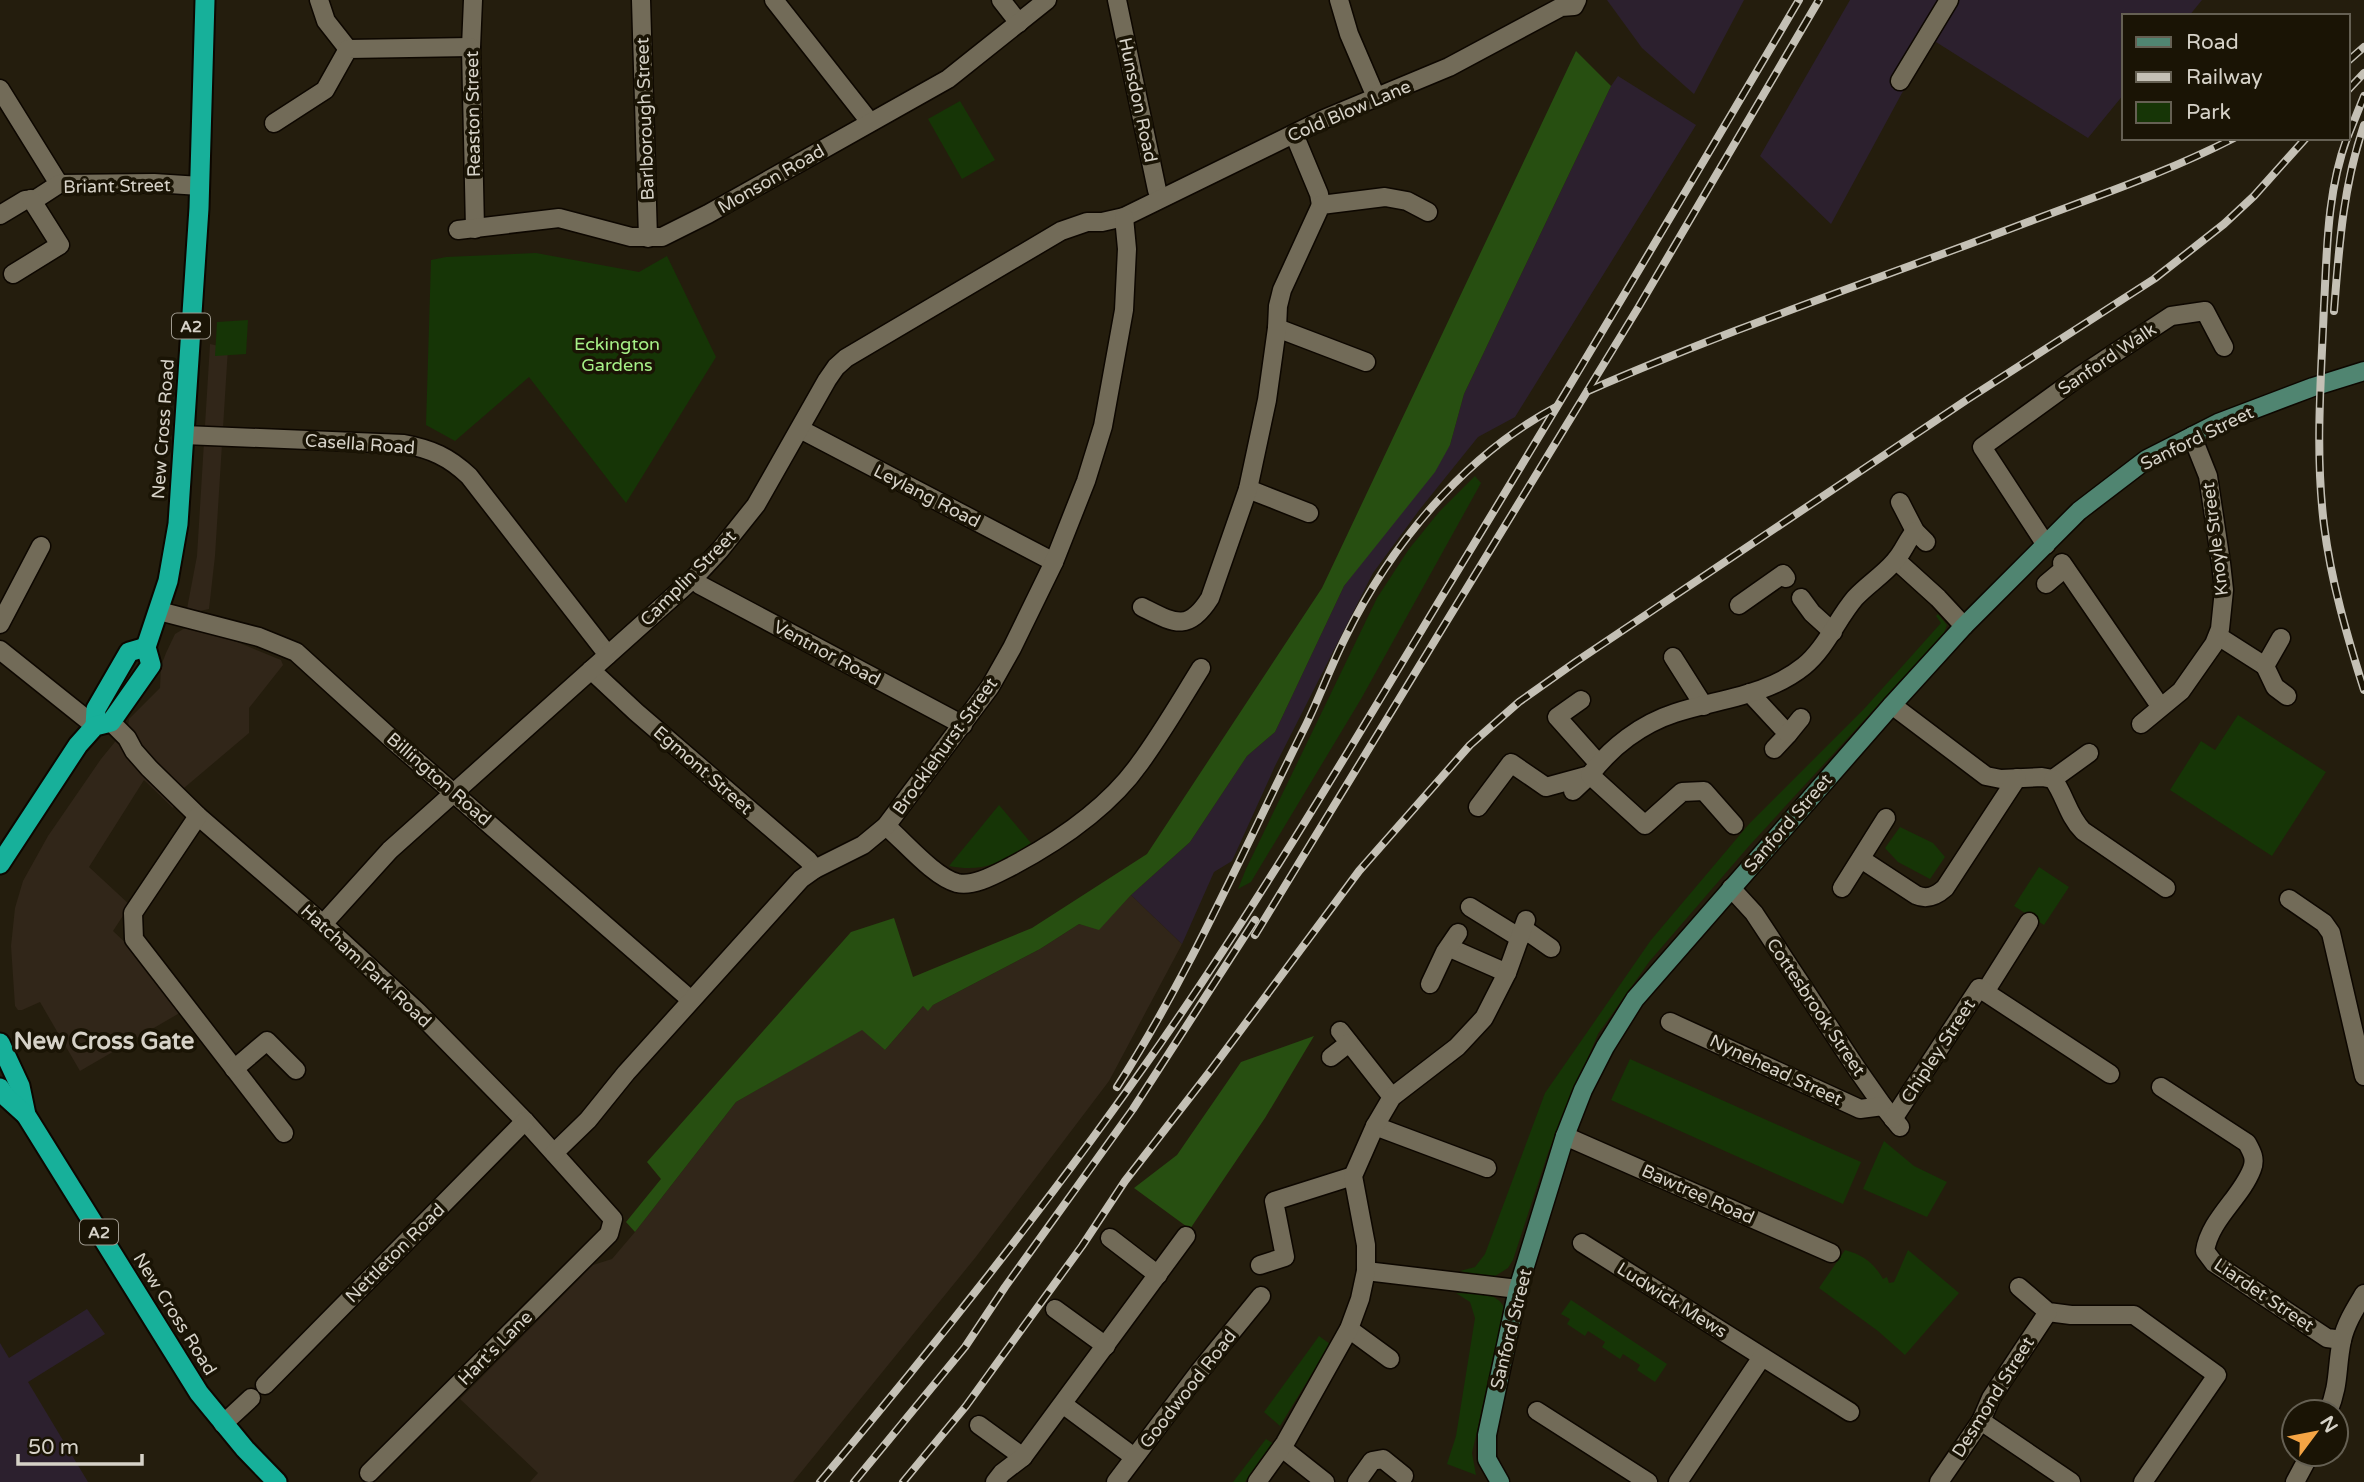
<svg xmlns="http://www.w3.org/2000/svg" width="2364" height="1482" viewBox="0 0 2364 1482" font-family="'Varela Round',sans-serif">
	<rect width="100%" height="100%" fill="#241d0d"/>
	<g fill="#312619">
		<polygon points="210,344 228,348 215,556 209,609 186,614 197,556"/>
		<polygon points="185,628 230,639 281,660 283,665 249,708 249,733 184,788 173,808 144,780 89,867 130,905 113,931 131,948 183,1011 80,1071 40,1002 22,1010 18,1010 15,1006 11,946 15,908 23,881 48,836 101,759 128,726 129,719 160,688 161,666 166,653 175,634"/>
		<polygon points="1131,895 1182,944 1109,1081 975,1258 793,1482 530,1482 538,1473 460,1399 593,1265 612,1259 635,1232 736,1102 862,1029 885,1050 923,1006 928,1010 933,1005 1040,949 1079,924 1099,929"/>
	</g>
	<g fill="#2c202e">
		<polygon points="1607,0 1744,0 1694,94 1642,48"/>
		<polygon points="1850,0 2202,0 2189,16 2124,16 2124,94 2088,138 1936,42 1902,93 1831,224 1760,156"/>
		<polygon points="1618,76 1696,125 1515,417 1478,437 1420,509 1373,573 1275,766 1232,861 1214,872 1182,944 1131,895 1190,842 1247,756 1275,732 1344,586 1450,445 1464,394 1611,86"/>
		<polygon points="87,1309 105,1334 28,1382 88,1482 0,1482 0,1343 9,1358"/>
	</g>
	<g fill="#163506">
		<polygon points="960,101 995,160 962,179 928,119"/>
		<polygon points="536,253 639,272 667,256 716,357 626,503 529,377 455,441 426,425 431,260 446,257"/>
		<polygon points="248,320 246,354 215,356 217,322"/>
		<polygon points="1475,476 1481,483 1361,699 1251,882 1238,889 1246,869 1377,598 1409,549 1439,512"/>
		<polygon points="1938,614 1947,625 1944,633 1749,846 1649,962 1598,1034 1548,1153 1513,1260 1508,1268 1492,1278 1460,1271 1475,1267 1485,1254 1545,1093 1651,940 1749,824 1864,709 1941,623 1936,616"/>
		<polygon points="2238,715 2326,772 2272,856 2170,790 2201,741 2215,750"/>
		<path d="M 999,805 L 1031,843 C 1003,862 984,873 949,866 Z"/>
		<polygon points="1900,827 1933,843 1945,857 1930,879 1898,862 1885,848"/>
		<polygon points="2039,867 2069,887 2044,925 2014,906"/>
		<polygon points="1630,1059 1861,1162 1843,1204 1611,1100"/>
		<polygon points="1884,1141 1914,1166 1947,1182 1927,1217 1863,1189"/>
		<path d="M 1845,1250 C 1863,1255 1874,1263 1883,1279 L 1887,1277 L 1889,1283 L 1894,1282 L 1908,1250 L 1959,1293 L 1905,1355 L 1878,1331 L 1819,1288 Z"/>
		<path d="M 1456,1293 C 1474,1294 1497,1290 1505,1309 L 1472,1453 L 1476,1475 L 1447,1464 L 1456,1436 L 1475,1318 L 1470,1302 Z"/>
		<polygon points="1571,1300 1667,1364 1655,1382 1637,1370 1640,1365 1623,1354 1620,1359 1602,1347 1605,1342 1588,1331 1585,1336 1567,1324 1570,1319 1561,1314"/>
		<polygon points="1319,1336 1330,1344 1280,1426 1264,1412"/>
		<polygon points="1266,1439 1274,1444 1245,1482 1233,1482"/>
	</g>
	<g fill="#274f11">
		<polygon points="1576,51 1611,86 1464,394 1450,445 1435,472 1344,586 1275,732 1247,756 1190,842 1131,895 1099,930 1079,924 1040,949 933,1005 928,1011 923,1006 885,1050 862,1030 736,1102 635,1232 626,1222 661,1179 647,1162 851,932 894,918 913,977 1032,928 1147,854 1322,588"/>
		<polygon points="1314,1036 1265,1118 1190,1229 1134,1188 1177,1155 1241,1062"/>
	</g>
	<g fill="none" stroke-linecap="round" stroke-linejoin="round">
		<defs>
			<g id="minor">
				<polyline points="319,0 326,21 348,49"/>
				<polyline points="473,0 471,47 475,229"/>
				<polyline points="641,0 648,238"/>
				<polyline points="774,0 870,122"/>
				<polyline points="1001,0 1019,23"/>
				<polyline points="1117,0 1157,190 1161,198"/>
				<polyline points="1339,0 1349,34 1376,97"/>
				<polyline points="1900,81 1949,0"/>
				<polyline points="0,89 59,184"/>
				<polyline points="274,123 325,90 348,49 471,47"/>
				<polyline points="1294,134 1319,194 1321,205"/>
				<polyline points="0,215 25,200 36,199 59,184 154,183 200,186"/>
				<polyline points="458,230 559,218 631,237 662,237 708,214 948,79 1047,0"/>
				<polyline points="13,274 60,245 31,199"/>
				<polyline points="1277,328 1366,362"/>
				<polyline points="800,429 1054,562"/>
				<path d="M 184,435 L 404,444 C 431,449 449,457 469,476 L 608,655"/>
				<polyline points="1248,489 1309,513"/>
				<polyline points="1900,502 1915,531 1926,542"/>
				<polyline points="2046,545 1982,447 2080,376 2171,316 2205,311 2224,347"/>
				<polyline points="1896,560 1938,598 1964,626"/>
				<polyline points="2062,563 2160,706"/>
				<polyline points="694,578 700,585 963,725"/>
				<polyline points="2046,584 2065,568"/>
				<polyline points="1801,598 1812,613 1833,632"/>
				<polyline points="1739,605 1783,574 1786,578"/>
				<path d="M 1142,607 C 1174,623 1188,633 1210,598 L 1248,489 L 1267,400 L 1277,328 L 1278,306 L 1282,290 L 1321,205 L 1385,197 L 1407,201 L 1428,212"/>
				<polyline points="159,611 259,637 296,652 395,742 691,1000"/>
				<polyline points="0,624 41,546"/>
				<polyline points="2218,636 2265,666"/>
				<polyline points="2281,638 2265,666 2275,687 2287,696"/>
				<polyline points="0,650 95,726"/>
				<polyline points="1673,657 1704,706"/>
				<polyline points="591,670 636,712 808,860 815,869"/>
				<polyline points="1750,693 1788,734 1774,749"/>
				<polyline points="1581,700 1557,717 1598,763"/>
				<polyline points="1892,705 1986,776 2001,779 2042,777 2053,779 2089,753"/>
				<polyline points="111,722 127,738 134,751 149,768 198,816 323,924 418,1012 525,1121 613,1219 609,1234 369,1473"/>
				<polyline points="2141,724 2181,691 2214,644 2220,629 2224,590 2221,563 2208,476 2192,436"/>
				<polyline points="1788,734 1801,718"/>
				<path d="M 2053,779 C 2065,795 2068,816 2083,831 L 2166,888"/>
				<polyline points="1478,807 1511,763 1546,787 1590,775 1573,791"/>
				<polyline points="198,816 133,913 134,939 284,1133"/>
				<path d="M 1734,825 L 1704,791 L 1682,792 L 1645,825 L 1590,775 C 1611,747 1641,724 1675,713 C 1718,699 1767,696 1804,666 C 1826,648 1837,619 1855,598 C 1867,585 1883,575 1894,562 C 1903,553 1907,540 1915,531"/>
				<path d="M 886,826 C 905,842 934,877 957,883 C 974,887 996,874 1012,866 C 1059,841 1109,807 1140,763 C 1162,733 1181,700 1201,668"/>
				<path d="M 1861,859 L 1916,895 C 1927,900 1936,896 1945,888 L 2017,778"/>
				<polyline points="1731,888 1754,913 1857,1069 1883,1106 1900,1127"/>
				<polyline points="1842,888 1886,818"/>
				<polyline points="2289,899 2324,923 2331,933 2364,1076"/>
				<polyline points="1470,907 1520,938"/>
				<polyline points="323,924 390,850 694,578 720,550 756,505 827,380 836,367 846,358 1061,231 1087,222 1102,222 1124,217 1324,119 1449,67 1561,7 1574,6 1577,0"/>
				<polyline points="1524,929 1551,948"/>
				<polyline points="1450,948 1507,973"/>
				<polyline points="1430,984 1445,952 1458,933"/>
				<polyline points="1985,992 2029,922"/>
				<polyline points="1670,1022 1860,1109 1883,1106"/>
				<polyline points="1340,1031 1392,1097"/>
				<polyline points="1331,1057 1349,1043"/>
				<polyline points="234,1069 267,1041 296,1070"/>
				<path d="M 2161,1087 L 2247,1143 C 2252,1152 2256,1159 2252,1169 C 2241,1198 2210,1219 2205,1251 L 2214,1263 L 2327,1338 L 2342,1340"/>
				<polyline points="1893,1119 1979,988 2110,1074"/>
				<polyline points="1375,1126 1487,1168"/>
				<polyline points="1565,1136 1831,1253"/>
				<polyline points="554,1153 588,1120 626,1073 801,879 815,869 863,845 886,826 990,687 1012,648 1054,562 1086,481 1103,426 1124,310 1127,249 1124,217"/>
				<polyline points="1110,1238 1158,1275"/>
				<polyline points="1582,1243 1850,1412"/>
				<polyline points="1260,1265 1285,1257 1274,1201 1353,1176"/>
				<polyline points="1366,1271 1518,1289"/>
				<polyline points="2019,1287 2048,1312 2071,1315 2134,1315 2217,1375 2143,1482"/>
				<polyline points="1055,1309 1106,1346"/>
				<polyline points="1349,1329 1390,1359"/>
				<polyline points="265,1385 525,1121"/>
				<polyline points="1064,1405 1134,1457"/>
				<polyline points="1537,1411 1648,1482"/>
				<path d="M 2328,1412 C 2340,1384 2336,1368 2342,1340 C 2346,1323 2355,1309 2364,1294"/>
				<polyline points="1981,1421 2071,1482"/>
				<polyline points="223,1424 251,1398"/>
				<polyline points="979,1425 1023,1457"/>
				<polyline points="1282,1448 1325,1482"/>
				<polyline points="995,1482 1002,1473 1023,1457 1186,1236"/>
				<polyline points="1116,1482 1199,1372 1261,1296"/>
				<polyline points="1257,1482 1285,1443 1349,1329 1360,1299 1366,1271 1366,1245 1353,1176 1375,1126 1392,1097 1457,1047 1484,1018 1507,973 1526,920"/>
				<polyline points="1357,1482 1372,1461 1383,1459 1404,1476"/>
				<polyline points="1678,1482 1762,1357"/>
				<polyline points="1939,1482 1981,1421 1991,1398 2048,1312"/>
				<polyline points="2295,1482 2310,1454"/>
			</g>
			<polyline id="secondary" points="1500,1482 1487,1459 1487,1435 1518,1289 1565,1136 1583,1090 1605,1047 1635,999 1892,705 1964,626 2079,511 2147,459 2218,423 2313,387 2364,371"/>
			<g id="trunk">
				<polyline points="95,726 96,709 129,652 146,647"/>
				<polyline points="0,864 78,745 95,726 111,722 151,665 146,647 168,581 178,524 199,208 205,0"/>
				<polyline points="0,1043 20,1086 26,1115 199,1393 245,1449 277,1482"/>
				<polyline points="0,1088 5,1096 26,1115"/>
			</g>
		</defs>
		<use href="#minor" stroke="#0d0700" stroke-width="21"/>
		<use href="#secondary" stroke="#0d0700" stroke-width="21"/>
		<use href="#trunk" stroke="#0d0700" stroke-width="23"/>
		<use href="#minor" stroke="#726b58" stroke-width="18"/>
		<use href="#secondary" stroke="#508571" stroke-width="18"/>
		<use href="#trunk" stroke="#17b09a" stroke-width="19"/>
		<defs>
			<g id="rail">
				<polyline points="2348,61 2364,47"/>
				<polyline points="2348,90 2364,73"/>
				<polyline points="2348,136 2364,96"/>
				<path d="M 2347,138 C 2327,192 2327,250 2324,306 C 2321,380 2315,452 2324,525 C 2331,581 2347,636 2364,690"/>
				<path d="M 2334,311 C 2339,247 2343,186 2364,125"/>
				<path d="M 1588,391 C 1732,328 1881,278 2028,222 C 2097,196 2168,172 2234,138"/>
				<polyline points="1255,935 1638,308 1819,0"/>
				<path d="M 1117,1087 C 1191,972 1245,846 1306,725 C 1320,696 1331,666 1345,638 C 1391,544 1464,456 1556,407"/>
				<path d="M 820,1482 C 939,1341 1054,1196 1160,1044 C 1260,900 1350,749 1441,598 C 1562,400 1681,200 1799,0"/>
				<polyline points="854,1482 965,1347 1005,1287 1133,1109 1255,920"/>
				<polyline points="903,1482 966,1406 1082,1246 1125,1181 1211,1070 1359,871 1470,745 1519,702 1577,661 1968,399 2154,279 2224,224 2254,196 2306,138"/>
			</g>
		</defs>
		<use href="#rail" stroke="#c4c0b5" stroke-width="8"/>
		<use href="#rail" stroke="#1a1405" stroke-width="5" stroke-dasharray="16" stroke-linecap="butt"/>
	</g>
	<g text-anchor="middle" stroke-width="7" stroke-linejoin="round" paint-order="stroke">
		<g fill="#1a1405" stroke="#9e998e" stroke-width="2">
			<rect x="172" y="313.5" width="38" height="25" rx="5"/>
			<rect x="80" y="1219.5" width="38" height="25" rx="5"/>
		</g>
		<g font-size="16" font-weight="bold" fill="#d6d2c8">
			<text x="191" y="332">A2</text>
			<text x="99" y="1238">A2</text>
		</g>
		<g font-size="18" fill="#d6d2c8" stroke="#1a1405">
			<text transform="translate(1138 100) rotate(78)" y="6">Hunsdon Road</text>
			<text transform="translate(1349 111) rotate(-23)" y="6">Cold Blow Lane</text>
			<text transform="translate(473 114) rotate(-91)" y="6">Reaston Street</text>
			<text transform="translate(645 119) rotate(-92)" y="6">Barlborough Street</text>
			<text transform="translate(771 179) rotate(-30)" y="6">Monson Road</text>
			<text transform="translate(117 186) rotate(-1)" y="6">Briant Street</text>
			<text transform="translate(2107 359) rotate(-34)" y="6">Sanford Walk</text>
			<text transform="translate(163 429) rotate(-86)" y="6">New Cross Road</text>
			<text transform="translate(2197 438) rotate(-26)" y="6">Sanford Street</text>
			<text transform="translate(360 444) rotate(4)" y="6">Casella Road</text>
			<text transform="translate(927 496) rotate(27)" y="6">Leylang Road</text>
			<text transform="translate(2215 539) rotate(-97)" y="6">Knoyle Street</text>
			<text transform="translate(688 578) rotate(-45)" y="6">Camplin Street</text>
			<text transform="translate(827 653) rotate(28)" y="6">Ventnor Road</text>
			<text transform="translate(945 746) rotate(-54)" y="6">Brocklehurst Street</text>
			<text transform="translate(703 770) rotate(41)" y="6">Egmont Street</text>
			<text transform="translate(439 779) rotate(41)" y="6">Billington Road</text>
			<text transform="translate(1788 823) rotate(-49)" y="6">Sanford Street</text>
			<text transform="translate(366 966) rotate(43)" y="6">Hatcham Park Road</text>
			<text transform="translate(1816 1007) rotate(56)" y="6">Cottesbrook Street</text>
			<text transform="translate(1938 1051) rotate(-57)" y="6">Chipley Street</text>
			<text transform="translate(1776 1070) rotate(25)" y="6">Nynehead Street</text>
			<text transform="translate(1698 1194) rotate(24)" y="6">Bawtree Road</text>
			<text transform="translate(395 1253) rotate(-45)" y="6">Nettleton Road</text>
			<text transform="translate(2264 1295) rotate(34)" y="6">Liardet Street</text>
			<text transform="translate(1672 1300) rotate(32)" y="6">Ludwick Mews</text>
			<text transform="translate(175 1314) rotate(58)" y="6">New Cross Road</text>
			<text transform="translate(1511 1329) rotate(-76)" y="6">Sanford Street</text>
			<text transform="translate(495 1348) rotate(-45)" y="6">Hart's Lane</text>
			<text transform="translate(1188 1389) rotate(-52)" y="6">Goodwood Road</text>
			<text transform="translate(1993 1397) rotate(-58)" y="6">Desmond Street</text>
		</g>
		<g font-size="18" fill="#a6f087" stroke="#1a1405">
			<text x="617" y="350">Eckington<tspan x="617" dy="21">Gardens</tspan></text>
		</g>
		<g font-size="24" font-weight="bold" fill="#d6d2c8" stroke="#1a1405">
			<text x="104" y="1049">New Cross Gate</text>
		</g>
	</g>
	<rect x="2122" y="14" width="228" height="126" fill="#1a1405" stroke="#656053" stroke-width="2"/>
	<rect x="2136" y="37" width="35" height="10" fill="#508571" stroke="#656053" stroke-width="2"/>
	<text x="2186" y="49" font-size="21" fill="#d6d2c8">Road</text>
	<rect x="2136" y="72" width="35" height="10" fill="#c4c0b5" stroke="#656053" stroke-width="2"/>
	<text x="2186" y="84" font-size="21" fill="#d6d2c8">Railway</text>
	<rect x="2136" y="102" width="35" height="21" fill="#163506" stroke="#656053" stroke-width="2"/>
	<text x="2186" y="119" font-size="21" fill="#d6d2c8">Park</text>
	<g transform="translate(2315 1433) rotate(58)"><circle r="33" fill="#1a1405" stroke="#656053" stroke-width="2"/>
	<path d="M0-5L12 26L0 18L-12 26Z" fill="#f4a444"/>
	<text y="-10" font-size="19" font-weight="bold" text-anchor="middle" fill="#d6d2c8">N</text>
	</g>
	<path d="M18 1454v10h124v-10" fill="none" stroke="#d6d2c8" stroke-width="3.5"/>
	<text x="28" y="1454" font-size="21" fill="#d6d2c8" stroke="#1a1405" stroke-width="5" paint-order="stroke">50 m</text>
</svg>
